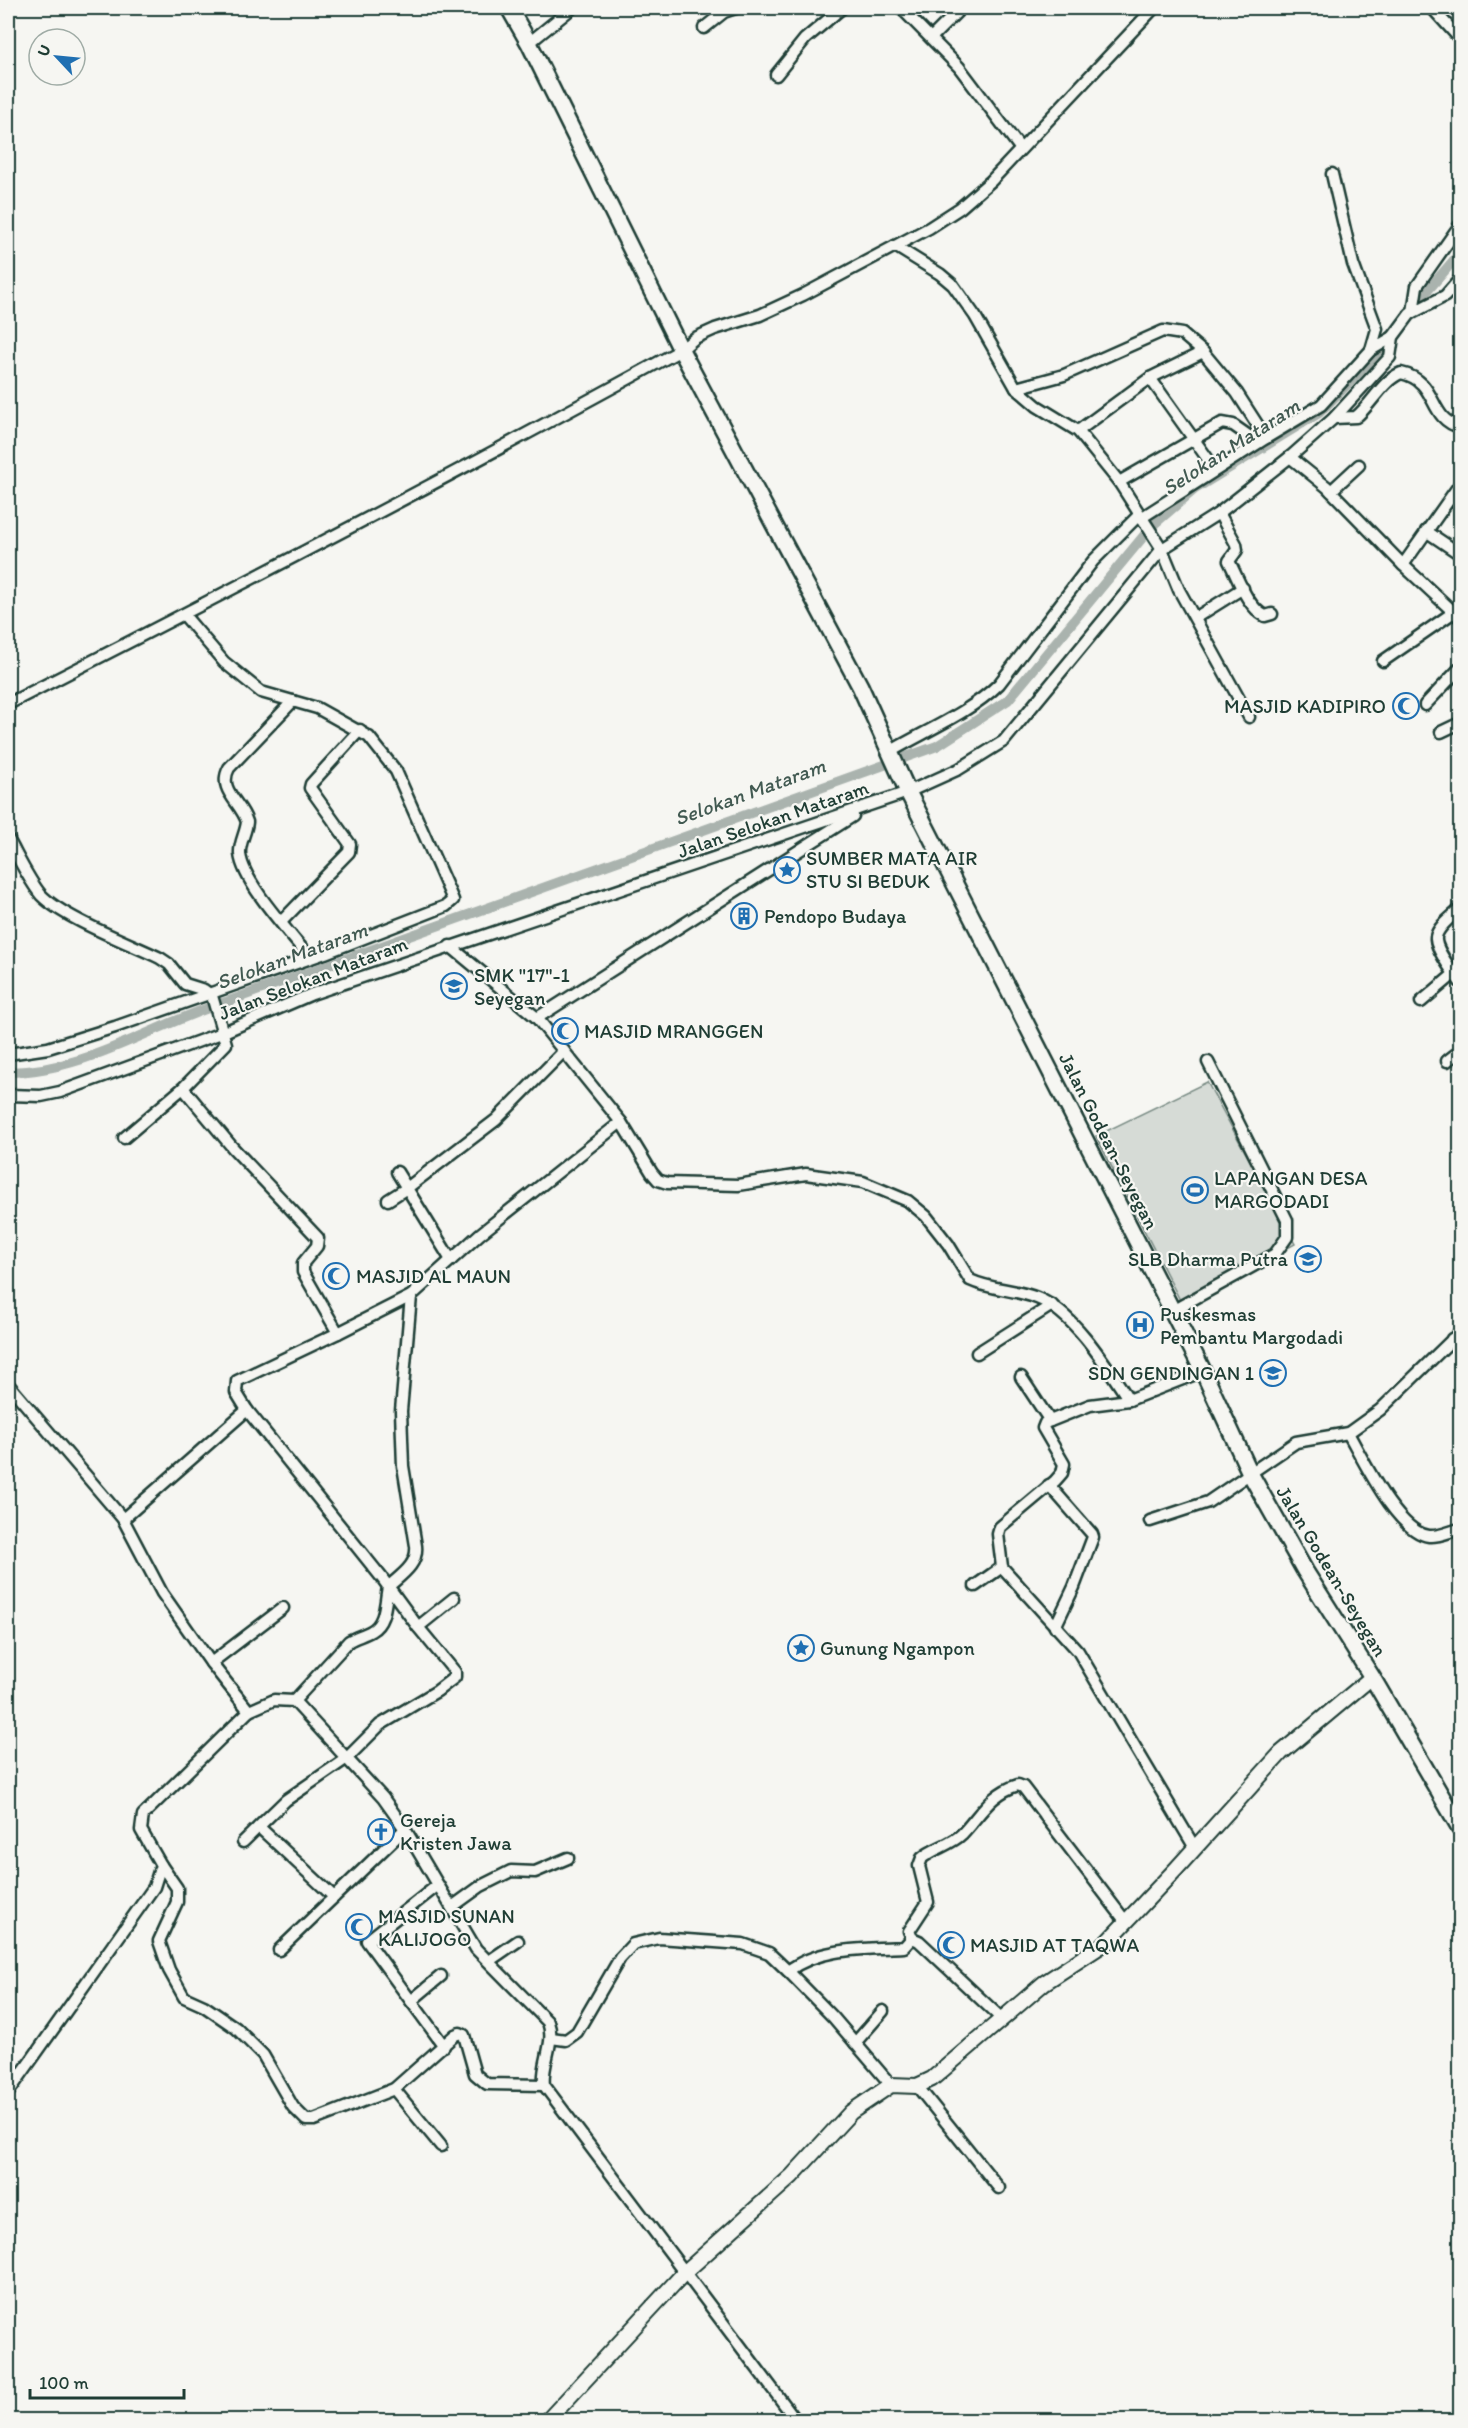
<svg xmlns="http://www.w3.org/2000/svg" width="1468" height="2428" viewBox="0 0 1468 2428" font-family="Itim,sans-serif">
	<rect width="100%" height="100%" fill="#f6f6f2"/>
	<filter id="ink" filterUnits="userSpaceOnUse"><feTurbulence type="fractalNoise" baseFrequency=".0167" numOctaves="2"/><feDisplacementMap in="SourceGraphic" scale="12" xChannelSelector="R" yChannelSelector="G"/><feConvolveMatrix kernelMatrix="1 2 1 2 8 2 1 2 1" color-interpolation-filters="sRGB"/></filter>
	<g filter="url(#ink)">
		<polygon fill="#d6dbd6" stroke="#7a8c85" stroke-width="1.5" points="1207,1082 1295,1244 1183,1306 1096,1136"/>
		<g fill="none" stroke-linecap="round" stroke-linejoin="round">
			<g stroke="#aab3ae" stroke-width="10">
				<polyline points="1423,296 1460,253"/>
				<path d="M 8,1072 C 87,1072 155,1023 229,1001 L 937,746 L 1008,700 L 1152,526 L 1195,489 L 1319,413 L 1383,348"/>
			</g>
			<defs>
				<g id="minor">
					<polyline points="901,8 959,67 1020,148"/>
					<polyline points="1432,8 1460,39"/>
					<polyline points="704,28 724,12 736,8"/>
					<polyline points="931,38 961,8"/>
					<polyline points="529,43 572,8"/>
					<polyline points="776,75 805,39 842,8"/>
					<polyline points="1332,174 1353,264 1377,329 1371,350"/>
					<polyline points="895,246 940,274 953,285 975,316 1016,388 1037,406 1078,431 1119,482 1162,549 1179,590 1249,717"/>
					<polyline points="1413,312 1417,286 1460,225"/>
					<polyline points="1150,378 1215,469"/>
					<polyline points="1016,388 1064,375 1163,331 1182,334 1203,352 1150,378 1078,431"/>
					<path d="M 1334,418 L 1356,417 C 1372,404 1382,381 1401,373 C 1439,381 1427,419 1460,427"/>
					<polyline points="1290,457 1327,487 1403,565 1460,618"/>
					<polyline points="1119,482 1222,423 1233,425 1253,439 1266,438 1321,405 1371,350 1393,337"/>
					<polyline points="1331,491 1359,465"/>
					<path d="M 1219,513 L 1236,544 L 1237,550 L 1229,561 C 1238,578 1247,607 1265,616 L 1272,614"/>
					<polyline points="1141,518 1266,438 1237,393 1203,352"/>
					<polyline points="1426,531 1460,554"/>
					<polyline points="1403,565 1460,484"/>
					<polyline points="1195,618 1243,588"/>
					<polyline points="1383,661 1454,612"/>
					<path d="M 293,701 L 229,768 C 217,790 241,802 247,822 C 246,833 239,843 240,854 C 243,883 290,933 309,957"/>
					<path d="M 8,704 C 234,589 459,472 681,350 L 695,338 L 715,329 L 760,315 L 803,295 L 929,228 L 960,208 L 991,181 L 1154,8"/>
					<polyline points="1425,705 1460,668"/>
					<polyline points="1441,732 1460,723"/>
					<path d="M 888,753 C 925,731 968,714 999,684 L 1093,561 L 1139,515"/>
					<path d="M 8,839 C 18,857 28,879 41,895 C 63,918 129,943 160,958 L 169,964 L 185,984 L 204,990 L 212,996 L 226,1044 L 183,1088 L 233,1148 L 318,1238 L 317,1246 L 303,1263 L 303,1272 L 338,1333 L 411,1296 L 480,1234 L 621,1122 L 537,1018 L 450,946"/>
					<path d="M 1460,909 C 1453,916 1438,926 1436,937 C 1434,947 1454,974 1460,982"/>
					<polyline points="281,922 349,852 350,844 310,788 311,784 360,730"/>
					<polyline points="1421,1002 1454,974"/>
					<polyline points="537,1018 853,816"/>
					<polyline points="8,1054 48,1048 115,1027 325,953 446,906 453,900 396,771 369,737 317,708 261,692 224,662 184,615"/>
					<polyline points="1447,1061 1460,1051"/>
					<polyline points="8,1095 41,1096 60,1092 224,1032 312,994 908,792 959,769 1004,741 1162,549 1219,513 1290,457 1334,418 1390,357 1393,337 1410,314 1445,296 1460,279"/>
					<path d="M 621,1122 L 652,1173 L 658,1180 L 667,1183 L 738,1185 L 806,1174 L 863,1182 L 908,1201 L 926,1216 L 948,1244 L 970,1280 C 991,1290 1015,1289 1037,1298 C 1074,1312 1108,1368 1129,1400"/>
					<polyline points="124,1138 183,1088"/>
					<polyline points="397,1172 451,1260"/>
					<polyline points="388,1200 407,1188 496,1120 564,1051"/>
					<polyline points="1172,1311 1275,1254 1287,1237 1287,1220 1208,1062"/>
					<polyline points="1452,1339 1460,1352"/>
					<polyline points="977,1353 1052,1305"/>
					<polyline points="1021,1377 1050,1421"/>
					<path d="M 8,1384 L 123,1519 L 162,1593 L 211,1663 L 249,1711 L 274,1700 L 294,1701 L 383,1798 L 405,1829 L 476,1949 L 548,2022 C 556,2043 541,2064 544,2085 L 796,2420"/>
					<polyline points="247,1410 382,1578 418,1627 454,1598"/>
					<path d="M 1348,1433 C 1363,1459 1397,1532 1429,1536 C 1439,1537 1451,1531 1460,1529"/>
					<polyline points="1049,1485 1092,1534 1093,1537 1074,1587 1055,1627"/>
					<polyline points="123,1519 247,1410 236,1392 237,1381 338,1333"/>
					<polyline points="1150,1521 1208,1502 1296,1442 1348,1433 1380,1410 1460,1332"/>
					<polyline points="975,1586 1002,1567"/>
					<polyline points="211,1663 283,1608"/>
					<path d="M 294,1701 L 349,1641 C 356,1637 364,1635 371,1631 C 386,1623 385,1602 388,1587 C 401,1575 418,1565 416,1546 L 403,1466 L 401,1411 L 411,1296"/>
					<polyline points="259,1827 334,1897"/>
					<polyline points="243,1842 286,1800 347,1758 380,1725 437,1691 455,1677 455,1672 418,1627"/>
					<polyline points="1195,1848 1078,1651 1002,1567 998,1534 1000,1527 1055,1481 1062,1473 1064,1464 1043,1428 1045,1423 1090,1405 1129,1400 1203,1371"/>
					<polyline points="161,1865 177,1888 177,1902 159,1941 169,1970 184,1997 204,2006 236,2028 263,2055 293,2107 306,2120 314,2120 394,2089 455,2035 460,2033 464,2035 475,2074 487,2084 544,2085"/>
					<polyline points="438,1885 367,1941 444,2046"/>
					<polyline points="452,1907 481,1886 511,1871 535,1872 568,1858"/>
					<polyline points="279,1950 405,1829"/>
					<polyline points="489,1961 518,1941"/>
					<path d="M 788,1971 C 819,1947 866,1949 904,1947 L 912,1938"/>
					<polyline points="411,2001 441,1976"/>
					<path d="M 1002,2019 L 919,1941 L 912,1938 L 909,1931 L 928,1902 L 919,1866 L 922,1858 C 934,1848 951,1845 962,1834 C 980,1815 991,1793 1018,1785 L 1023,1787 L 1126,1922"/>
					<polyline points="551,2038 566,2040 577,2032 620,1958 633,1944 659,1938 743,1944 769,1953 791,1974 833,2017 891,2085"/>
					<polyline points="855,2043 883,2011"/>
					<polyline points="917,2086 999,2188"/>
					<polyline points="394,2089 441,2146"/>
					<polyline points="8,2093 154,1887 161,1865 141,1830 143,1815 249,1711"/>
				</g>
				<polyline id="tertiary" points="548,2420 684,2273 792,2176 851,2112 891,2085 917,2086 932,2079 1044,1983 1107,1942 1176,1869 1281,1753 1372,1677"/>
				<polyline id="secondary" points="509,8 529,43 681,350 860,686 908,792 1203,1371 1251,1475 1305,1571 1372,1677 1460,1828"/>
			</defs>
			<use href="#minor" stroke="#1f3d34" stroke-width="15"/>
			<use href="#tertiary" stroke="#1f3d34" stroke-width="18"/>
			<use href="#secondary" stroke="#1f3d34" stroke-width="20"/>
			<use href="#minor" stroke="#f6f6f2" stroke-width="10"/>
			<use href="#tertiary" stroke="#f6f6f2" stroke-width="14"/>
			<use href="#secondary" stroke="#f6f6f2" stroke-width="15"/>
		</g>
	</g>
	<defs>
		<symbol id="mosque-ring" viewBox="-11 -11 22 22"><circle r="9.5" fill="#f6f6f2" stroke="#1f6fb2" stroke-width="1.5"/><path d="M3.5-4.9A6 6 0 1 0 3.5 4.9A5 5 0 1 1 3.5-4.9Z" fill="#1f6fb2"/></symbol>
		<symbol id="sight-ring" viewBox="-11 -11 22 22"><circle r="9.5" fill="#f6f6f2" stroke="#1f6fb2" stroke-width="1.5"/><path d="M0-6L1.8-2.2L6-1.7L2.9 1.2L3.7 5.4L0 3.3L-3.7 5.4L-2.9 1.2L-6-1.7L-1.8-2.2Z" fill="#1f6fb2"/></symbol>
		<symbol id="building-ring" viewBox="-11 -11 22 22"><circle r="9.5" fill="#f6f6f2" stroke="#1f6fb2" stroke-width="1.5"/><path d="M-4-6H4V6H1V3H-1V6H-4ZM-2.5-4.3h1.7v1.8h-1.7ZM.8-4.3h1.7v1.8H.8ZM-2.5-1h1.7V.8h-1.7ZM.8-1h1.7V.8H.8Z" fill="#1f6fb2"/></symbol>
		<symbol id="school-ring" viewBox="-11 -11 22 22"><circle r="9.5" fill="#f6f6f2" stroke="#1f6fb2" stroke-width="1.5"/><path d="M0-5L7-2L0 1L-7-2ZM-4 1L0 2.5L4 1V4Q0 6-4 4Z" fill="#1f6fb2"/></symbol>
		<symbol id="stadium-ring" viewBox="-11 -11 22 22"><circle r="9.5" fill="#f6f6f2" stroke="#1f6fb2" stroke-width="1.5"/><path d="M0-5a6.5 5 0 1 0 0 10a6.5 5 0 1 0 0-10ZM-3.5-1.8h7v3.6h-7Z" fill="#1f6fb2"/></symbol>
		<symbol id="hospital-ring" viewBox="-11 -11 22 22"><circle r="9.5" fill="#f6f6f2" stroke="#1f6fb2" stroke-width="1.5"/><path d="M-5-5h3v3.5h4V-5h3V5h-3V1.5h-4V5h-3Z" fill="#1f6fb2"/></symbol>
		<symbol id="church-ring" viewBox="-11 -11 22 22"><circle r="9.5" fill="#f6f6f2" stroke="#1f6fb2" stroke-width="1.5"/><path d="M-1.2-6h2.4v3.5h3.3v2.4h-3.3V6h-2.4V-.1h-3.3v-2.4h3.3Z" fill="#1f6fb2"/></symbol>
	</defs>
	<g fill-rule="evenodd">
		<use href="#mosque-ring" x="1391" y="691" width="30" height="30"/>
		<use href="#sight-ring" x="772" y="855" width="30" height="30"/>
		<use href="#building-ring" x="729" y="901" width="30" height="30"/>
		<use href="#school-ring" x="439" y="971" width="30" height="30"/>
		<use href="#mosque-ring" x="550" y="1016" width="30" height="30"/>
		<use href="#stadium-ring" x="1180" y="1175" width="30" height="30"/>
		<use href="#school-ring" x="1293" y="1244" width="30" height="30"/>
		<use href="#mosque-ring" x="321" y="1261" width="30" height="30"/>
		<use href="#hospital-ring" x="1125" y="1310" width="30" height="30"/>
		<use href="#school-ring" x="1258" y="1358" width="30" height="30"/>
		<use href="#sight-ring" x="786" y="1633" width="30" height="30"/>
		<use href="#church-ring" x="366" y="1817" width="30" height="30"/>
		<use href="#mosque-ring" x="344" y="1912" width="30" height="30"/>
		<use href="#mosque-ring" x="936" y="1930" width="30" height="30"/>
	</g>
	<g text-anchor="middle" stroke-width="4.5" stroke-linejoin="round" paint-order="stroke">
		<g font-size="20" fill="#1f3d34" stroke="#f6f6f2" text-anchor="start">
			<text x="1386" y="713" text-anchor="end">MASJID KADIPIRO</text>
			<text x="806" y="865">SUMBER MATA AIR<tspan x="806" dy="23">STU SI BEDUK</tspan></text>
			<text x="764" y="923">Pendopo Budaya</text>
			<text x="474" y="982">SMK "17"-1<tspan x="474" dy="23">Seyegan</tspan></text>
			<text x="584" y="1038">MASJID MRANGGEN</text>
			<text x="1214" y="1185">LAPANGAN DESA<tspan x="1214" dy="23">MARGODADI</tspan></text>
			<text x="1288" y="1266" text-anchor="end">SLB Dharma Putra</text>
			<text x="356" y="1283">MASJID AL MAUN</text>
			<text x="1160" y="1321">Puskesmas<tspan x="1160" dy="23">Pembantu Margodadi</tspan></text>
			<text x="1254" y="1380" text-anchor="end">SDN GENDINGAN 1</text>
			<text x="820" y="1655">Gunung Ngampon</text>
			<text x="400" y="1827">Gereja<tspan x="400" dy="23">Kristen Jawa</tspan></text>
			<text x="378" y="1923">MASJID SUNAN<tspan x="378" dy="23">KALIJOGO</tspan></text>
			<text x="970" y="1952">MASJID AT TAQWA</text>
		</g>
		<g font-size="20" fill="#1f3d34" stroke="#f6f6f2">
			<text transform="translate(773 819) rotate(-19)" y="7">Jalan Selokan Mataram</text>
			<text transform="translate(313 978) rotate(-21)" y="7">Jalan Selokan Mataram</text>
			<text transform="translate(1109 1141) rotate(63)" y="7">Jalan Godean-Seyegan</text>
			<text transform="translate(1332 1571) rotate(59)" y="7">Jalan Godean-Seyegan</text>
		</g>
		<g font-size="21" font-style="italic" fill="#425a52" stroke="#f6f6f2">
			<text transform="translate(1231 447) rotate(-33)" y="7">Selokan Mataram</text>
			<text transform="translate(750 792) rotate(-20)" y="7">Selokan Mataram</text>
			<text transform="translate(292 956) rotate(-20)" y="7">Selokan Mataram</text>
		</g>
	</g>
	<rect width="1468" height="2428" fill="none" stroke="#f6f6f2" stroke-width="30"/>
	<rect x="15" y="15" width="1438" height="2398" fill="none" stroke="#1f3d34" stroke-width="2" filter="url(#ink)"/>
	<g transform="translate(57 57) rotate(296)"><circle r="28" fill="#f6f6f2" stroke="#a0aca6" stroke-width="1.5"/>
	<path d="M0-4.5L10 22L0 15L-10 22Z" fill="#1f6fb2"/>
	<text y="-9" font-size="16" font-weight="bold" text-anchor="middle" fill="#1f3d34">U</text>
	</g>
	<path d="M30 2389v9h154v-9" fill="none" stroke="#1f3d34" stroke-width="3"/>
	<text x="39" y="2389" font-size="18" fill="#1f3d34" stroke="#f6f6f2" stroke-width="4.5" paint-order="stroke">100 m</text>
</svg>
